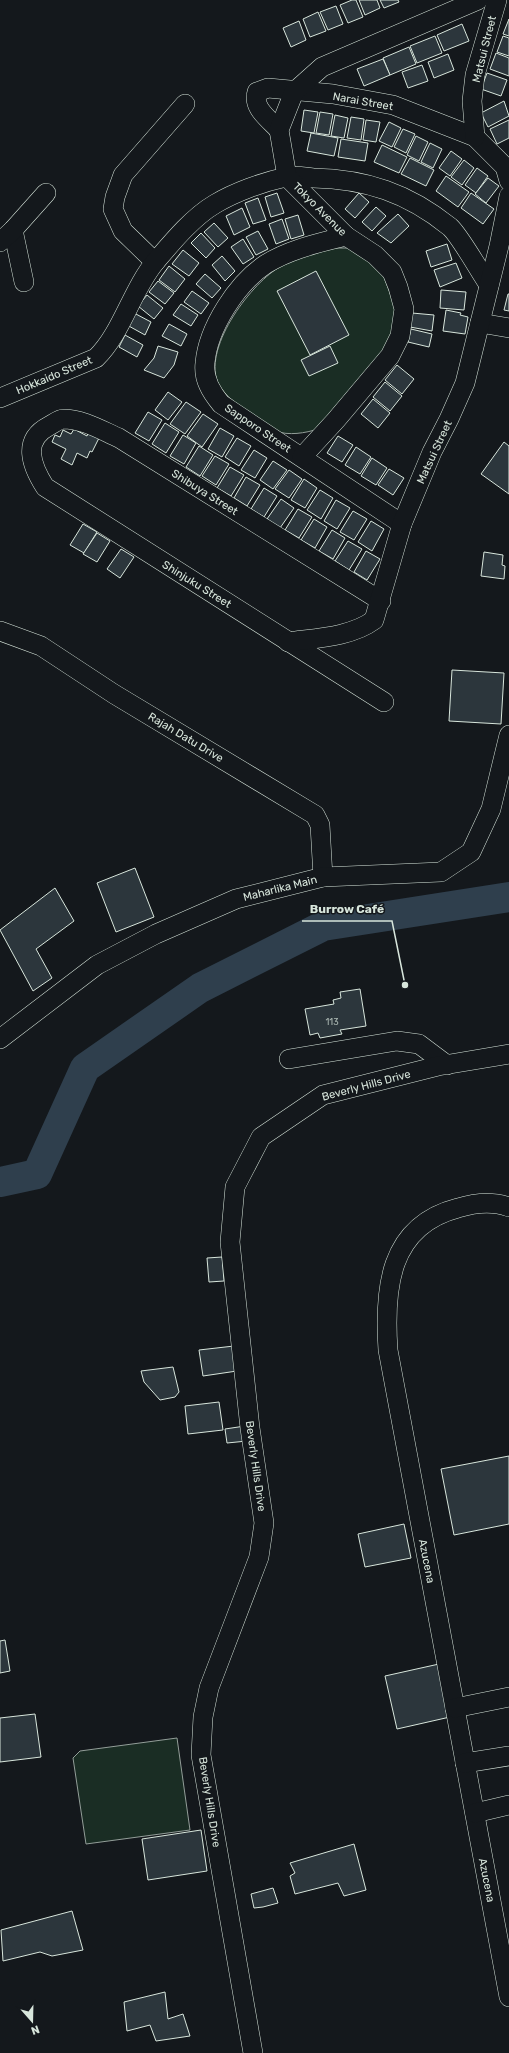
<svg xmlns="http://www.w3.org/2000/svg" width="509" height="2053" viewBox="0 0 509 2053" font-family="Rubik,sans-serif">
	<rect width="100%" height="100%" fill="#14181c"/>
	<g fill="#1a2d24" stroke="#939e99">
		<path d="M 335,248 L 355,248 L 384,277 L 396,309 L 393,332 L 387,349 L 318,429 C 306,433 288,436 276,431 C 268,427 261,420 254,415 C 242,407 226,398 219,385 C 201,350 249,286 278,268 C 295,258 316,253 335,248 Z"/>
		<polygon points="177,1738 190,1830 86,1844 73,1758 80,1751"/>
	</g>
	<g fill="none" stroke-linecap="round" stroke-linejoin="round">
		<polyline stroke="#2f3f4d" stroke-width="30" points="0,1182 37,1174 85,1068 200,988 323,926 509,897"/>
	</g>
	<g fill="#2c363c" stroke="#d8e6dc">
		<polygon points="352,0 356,0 363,17 348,23 340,5"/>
		<polygon points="359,0 377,0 380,8 365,15"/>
		<polygon points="380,0 398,0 399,2 384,8"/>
		<polygon points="336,6 343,24 328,30 320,12"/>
		<polygon points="318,12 326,31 310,37 303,19"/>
		<polygon points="509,19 509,36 503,34"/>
		<polygon points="299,21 306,40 291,47 283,28"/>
		<polygon points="462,24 469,41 444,51 437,35"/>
		<polygon points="435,36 442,53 417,63 410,46"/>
		<polygon points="503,36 509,38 509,56 497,52"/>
		<polygon points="409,47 416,64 390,75 383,58"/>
		<polygon points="496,53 509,58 509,76 490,69"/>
		<polygon points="448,54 454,70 434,78 428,62"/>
		<polygon points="383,59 390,75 364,86 357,69"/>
		<polygon points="422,65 428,81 408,88 402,72"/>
		<polygon points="487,73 507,80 501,96 481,89"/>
		<polygon points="504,101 509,116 488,127 481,113"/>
		<polygon points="304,110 318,112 314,133 301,131"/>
		<polygon points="320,112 333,114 329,135 316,133"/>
		<polygon points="335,115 348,118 344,138 331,136"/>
		<polygon points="351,117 364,119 361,140 347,138"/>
		<polygon points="366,120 380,122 376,142 363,140"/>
		<polygon points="509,120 509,138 497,144 490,129"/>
		<polygon points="389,122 401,128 392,147 379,141"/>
		<polygon points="403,129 415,134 406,153 394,147"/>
		<polygon points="311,133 338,138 334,156 307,151"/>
		<polygon points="416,136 428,142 419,161 407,155"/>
		<polygon points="341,139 368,143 365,161 338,157"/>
		<polygon points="430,143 442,149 433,168 421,162"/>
		<polygon points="382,145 407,157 399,173 374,162"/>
		<polygon points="451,151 462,159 450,176 439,168"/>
		<polygon points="410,158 434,170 426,186 401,174"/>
		<polygon points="464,160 474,168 462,185 451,177"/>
		<polygon points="477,168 488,176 476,193 465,185"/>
		<polygon points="446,176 469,192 458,207 436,191"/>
		<polygon points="488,178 499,186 486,203 475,194"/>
		<polygon points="277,193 284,213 271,217 265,197"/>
		<polygon points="359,193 369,202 355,218 345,209"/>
		<polygon points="471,193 494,209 483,224 461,208"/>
		<polygon points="258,198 266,220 253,224 245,203"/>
		<polygon points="376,207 386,216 372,231 362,222"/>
		<polygon points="242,208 250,227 234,235 226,216"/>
		<polygon points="398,214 409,226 391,243 377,233"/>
		<polygon points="298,215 304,235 291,239 285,219"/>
		<polygon points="282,219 289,239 276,244 269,224"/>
		<polygon points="214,223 228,238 218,247 204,232"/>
		<polygon points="258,231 268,249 256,255 246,237"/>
		<polygon points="201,233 215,248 206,258 191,243"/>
		<polygon points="243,239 254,257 243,264 231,247"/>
		<polygon points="447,244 452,260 431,267 426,251"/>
		<polygon points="183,250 199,263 189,276 172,264"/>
		<polygon points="222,256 235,271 225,281 212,265"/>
		<polygon points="456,263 462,278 440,287 434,270"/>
		<polygon points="169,266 185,279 175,292 159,280"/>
		<polygon points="316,271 349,335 310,355 277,291"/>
		<polygon points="205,274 221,288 212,298 196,284"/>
		<polygon points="158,281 174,293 165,304 149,292"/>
		<polygon points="441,290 466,292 464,310 440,308"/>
		<polygon points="192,291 209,303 201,314 184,302"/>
		<polygon points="508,294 509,294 509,311 504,310"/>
		<polygon points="147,295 163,308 154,319 138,306"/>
		<polygon points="181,304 198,315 191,326 173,315"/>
		<polygon points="446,310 461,313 460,315 468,317 465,334 443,331"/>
		<polygon points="134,313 151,322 145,335 127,325"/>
		<polygon points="412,313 434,315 432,331 410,327"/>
		<polygon points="169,324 187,334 181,346 162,336"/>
		<polygon points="411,329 432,334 429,347 408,342"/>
		<polygon points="125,335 143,345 137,357 119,347"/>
		<polygon points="158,346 178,352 174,365 164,378 144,370 154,358"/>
		<polygon points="330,346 338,363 309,376 301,360"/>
		<polygon points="397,365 414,379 402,394 385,380"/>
		<polygon points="385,382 402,396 390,411 373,397"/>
		<polygon points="168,392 182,402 168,420 155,410"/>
		<polygon points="373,399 390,413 378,428 361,414"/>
		<polygon points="186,402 201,412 185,434 170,424"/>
		<polygon points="148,412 162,420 149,441 135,433"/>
		<polygon points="203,414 218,424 202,447 187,436"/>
		<polygon points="165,423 179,432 166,453 152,444"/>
		<polygon points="220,428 234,436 222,457 208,449"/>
		<polygon points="74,429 87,436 88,433 99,438 92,452 90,451 87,458 77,453 72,465 61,459 66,449 52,442 55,435 60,437 63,430 71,434"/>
		<polygon points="183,435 196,443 184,464 170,456"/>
		<polygon points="338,436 353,445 342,462 327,453"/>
		<polygon points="237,438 251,446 239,466 225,457"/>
		<polygon points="504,442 509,446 509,494 481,474"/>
		<polygon points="199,446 213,455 200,476 186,467"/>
		<polygon points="356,447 371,457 360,474 345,465"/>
		<polygon points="254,450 267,458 255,478 241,470"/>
		<polygon points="215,456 229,464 216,485 202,476"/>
		<polygon points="372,458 387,468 376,485 361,476"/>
		<polygon points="273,461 287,470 273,489 260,480"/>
		<polygon points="230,467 244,475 231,496 217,488"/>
		<polygon points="389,469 404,478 393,495 378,485"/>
		<polygon points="289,470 302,479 289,498 275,489"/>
		<polygon points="246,477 260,485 247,506 234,498"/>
		<polygon points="304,479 317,488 305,508 291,500"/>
		<polygon points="264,488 277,496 264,517 251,509"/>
		<polygon points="320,490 333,498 321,519 307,510"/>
		<polygon points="281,499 294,508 280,528 267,519"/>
		<polygon points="336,500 350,508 337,529 324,521"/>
		<polygon points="298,509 312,517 299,538 285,530"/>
		<polygon points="353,511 367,519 354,540 340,532"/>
		<polygon points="314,519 327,527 315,548 301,540"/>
		<polygon points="371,521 384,529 372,551 358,542"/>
		<polygon points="83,524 97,532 84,553 70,545"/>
		<polygon points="332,530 345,538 333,559 319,551"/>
		<polygon points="97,533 110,541 97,562 83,554"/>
		<polygon points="348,541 362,549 349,570 335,561"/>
		<polygon points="121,549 134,557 120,578 107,569"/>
		<polygon points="366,551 380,559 367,580 354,572"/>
		<polygon points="484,552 503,555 502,565 505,566 504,579 481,576"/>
		<polygon points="452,670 504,673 501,724 449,721"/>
		<polygon points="135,868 154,917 116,932 97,883"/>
		<polygon points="55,888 74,921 36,949 52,978 33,991 0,930"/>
		<polygon points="360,989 366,1026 340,1030 342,1034 320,1038 318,1033 310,1035 305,1009 334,1004 333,1000 341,998 340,992"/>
		<polygon points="222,1257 224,1281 209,1282 207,1258"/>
		<polygon points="234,1346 237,1371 203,1376 199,1350"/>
		<polygon points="173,1367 179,1392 175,1397 160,1400 144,1382 141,1371"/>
		<polygon points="219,1402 223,1430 188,1434 185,1406"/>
		<polygon points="245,1426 247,1441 227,1443 225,1429"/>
		<polygon points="509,1456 509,1524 454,1535 441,1469"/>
		<polygon points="404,1524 411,1558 365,1567 358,1534"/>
		<polygon points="5,1640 10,1671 0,1673 0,1641"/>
		<polygon points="439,1664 450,1717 397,1729 385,1676"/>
		<polygon points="35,1714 41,1757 0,1762 0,1718"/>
		<polygon points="201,1830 207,1871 148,1880 142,1839"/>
		<polygon points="354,1844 366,1890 344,1896 338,1883 295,1894 290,1876 295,1873 290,1863"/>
		<polygon points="273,1888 278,1903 263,1907 254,1908 251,1894"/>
		<polygon points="72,1911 83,1950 52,1956 40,1952 3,1961 1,1930"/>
		<polygon points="165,1992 168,2019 183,2014 190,2036 156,2041 150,2025 127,2031 124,2002"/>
	</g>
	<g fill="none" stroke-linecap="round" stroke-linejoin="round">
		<defs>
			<g id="minor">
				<path d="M 279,130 C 269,119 252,108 257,92 L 268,88 L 333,94 L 393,105 L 475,137 L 505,167 L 509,181"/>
				<polyline points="475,137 472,101 475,75 497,0"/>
				<polyline points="13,230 24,282"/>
				<path d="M 346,236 C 319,243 290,249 266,264 C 237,283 208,328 205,363 C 203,379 211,392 221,404 L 402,524"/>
				<polyline points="0,242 13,230 46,193"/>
				<polyline points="155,262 123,231 113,209 115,197 123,175 185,104"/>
				<polyline points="480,323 509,328"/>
				<path d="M 0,398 L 96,358 C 122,333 132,289 156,261 C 173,241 193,217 215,204 C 235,192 263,182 286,177 C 294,175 305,177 313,178 C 366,179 408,193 450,227 C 460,236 480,272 489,285"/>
				<polyline points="302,457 336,420 390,356 400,336 404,309 398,287 392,272 375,255 346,236 287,177 279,130 294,92 322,67 478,0"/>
				<path d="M 381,601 L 119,438 C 101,430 83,419 63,419 C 59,419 53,424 49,426 C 22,440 31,465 45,487 L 384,702"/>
				<polyline points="0,631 41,646 114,694 315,815 320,825 323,877"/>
				<path d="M 288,642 C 316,638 351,637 374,620 L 402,524 L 432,452 L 449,419 L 465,383 L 499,246 L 509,196"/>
				<polyline points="0,1039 97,965 156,934 236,899 323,877 441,872 471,852 491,809 509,735"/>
				<polyline points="289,1059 397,1041 419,1044 447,1065"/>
				<path d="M 509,1207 C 493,1201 474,1203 458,1208 C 388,1226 384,1290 388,1350 L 509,1997"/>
				<polyline points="455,1708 509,1697"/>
				<polyline points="465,1763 509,1756"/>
				<polyline points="475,1813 509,1805"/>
				<polyline points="253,2053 201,1755 203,1717 209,1688 259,1557 264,1523 250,1428 230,1242 235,1187 261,1137 323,1095 438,1066 509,1054"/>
			</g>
		</defs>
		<use href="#minor" stroke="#d8e6dc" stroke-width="20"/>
		<use href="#minor" stroke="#14181c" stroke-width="19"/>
	</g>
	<g text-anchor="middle" stroke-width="3" stroke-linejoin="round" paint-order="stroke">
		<g font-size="9" fill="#adbab4">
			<text x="332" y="1025">113</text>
		</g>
		<g font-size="11" fill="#d8e6dc" stroke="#14181c">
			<text transform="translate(484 49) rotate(-76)" y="4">Matsui Street</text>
			<text transform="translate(363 101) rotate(10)" y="4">Narai Street</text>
			<text transform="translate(320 209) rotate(45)" y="4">Tokyo Avenue</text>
			<text transform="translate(54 375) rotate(-23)" y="4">Hokkaido Street</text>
			<text transform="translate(258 428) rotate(34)" y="4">Sapporo Street</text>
			<text transform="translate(434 452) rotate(-65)" y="4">Matsui Street</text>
			<text transform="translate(205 492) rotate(32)" y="4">Shibuya Street</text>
			<text transform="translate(197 584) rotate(32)" y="4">Shinjuku Street</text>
			<text transform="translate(186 737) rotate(31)" y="4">Rajah Datu Drive</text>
			<text transform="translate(280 888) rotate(-14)" y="4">Maharlika Main</text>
			<text transform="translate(366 1085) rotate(-15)" y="4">Beverly Hills Drive</text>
			<text transform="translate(256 1466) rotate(82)" y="4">Beverly Hills Drive</text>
			<text transform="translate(427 1561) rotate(79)" y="4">Azucena</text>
			<text transform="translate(210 1802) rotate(81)" y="4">Beverly Hills Drive</text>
			<text transform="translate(487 1880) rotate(79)" y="4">Azucena</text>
		</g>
	</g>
	<path fill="none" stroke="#d8e6dc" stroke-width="1.5" d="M405 985L392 921H302"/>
	<circle fill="#d8e6dc" stroke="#14181c" stroke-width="1.5" cx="405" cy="985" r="4"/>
	<g font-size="12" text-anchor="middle" font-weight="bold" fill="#d8e6dc" stroke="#14181c" stroke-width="3" stroke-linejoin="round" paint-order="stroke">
		<text x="347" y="913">Burrow Café</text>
	</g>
	<g transform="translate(32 2021) rotate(160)" stroke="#14181c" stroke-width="3" paint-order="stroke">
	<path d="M0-3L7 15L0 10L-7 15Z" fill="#d8e6dc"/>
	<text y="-6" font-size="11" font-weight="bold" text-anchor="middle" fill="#d8e6dc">N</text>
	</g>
</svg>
